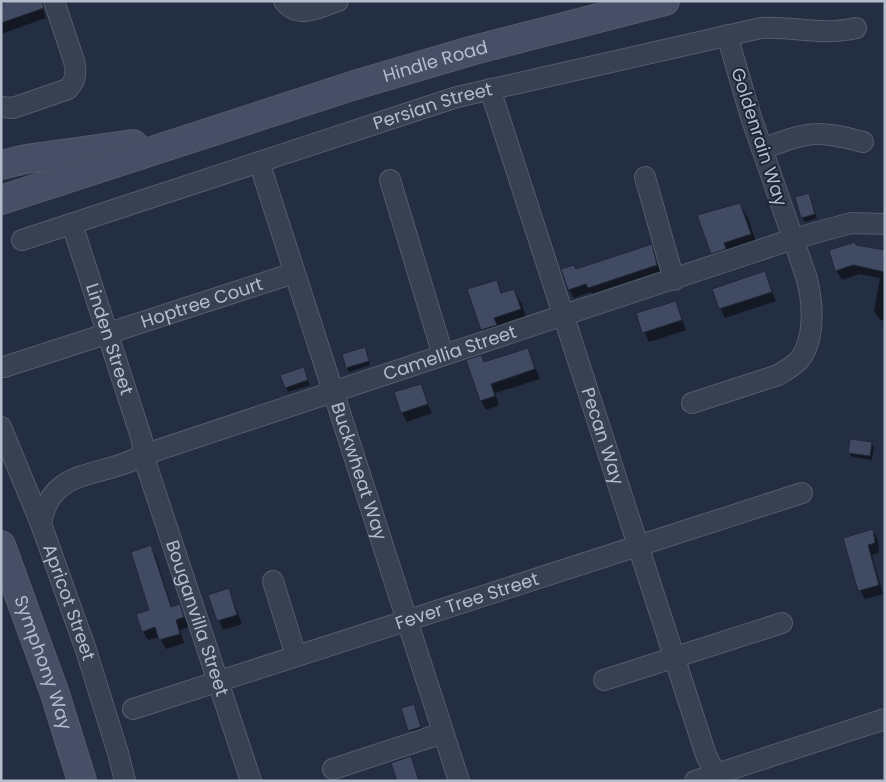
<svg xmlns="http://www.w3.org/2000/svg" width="886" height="782" viewBox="0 0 886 782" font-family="Poppins,sans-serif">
	<rect width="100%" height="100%" fill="#242e43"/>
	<g fill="#0007">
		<polygon points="40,1 46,18 1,34 1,5"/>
		<polygon points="808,194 817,218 805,222 802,217"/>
		<polygon points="740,204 748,218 758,248 720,267 712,253"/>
		<polygon points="651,246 661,273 594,296 591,292 574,298 569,289 576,270"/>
		<polygon points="856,246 885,251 885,321 880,320 874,311 880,278 859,274 842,280 836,270"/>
		<polygon points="764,273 776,301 725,318 720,308"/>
		<polygon points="496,282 503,294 513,290 522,304 528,323 490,344 482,330 469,290"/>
		<polygon points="675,302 686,330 649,342 637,314"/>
		<polygon points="528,350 540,379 495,393 499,405 486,410 481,401 485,364"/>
		<polygon points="367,353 370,365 349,372 347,368"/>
		<polygon points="303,368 310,385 288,392 286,388"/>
		<polygon points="420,385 432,413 407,422 402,413"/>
		<polygon points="871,443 874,447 872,460 852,457 849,453"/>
		<polygon points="873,531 878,540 879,553 872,555 883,594 865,599 860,590 845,539"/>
		<polygon points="151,547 156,556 172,608 179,606 189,627 180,630 184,643 166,649 159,637 148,640 143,631 151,611"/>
		<polygon points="228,590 242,624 223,630 210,596"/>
		<polygon points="414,705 423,732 412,735 403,708"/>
		<polygon points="410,757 420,781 398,781"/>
	</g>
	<g fill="#404b63" stroke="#1f2839">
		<polygon points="9,1 42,1 44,8 1,23 1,4"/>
		<polygon points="809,193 815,214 801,218 795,197"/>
		<polygon points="740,203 751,234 724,243 726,249 711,254 697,215"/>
		<polygon points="855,242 856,245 885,250 885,272 853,265 835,271 829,250"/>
		<polygon points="652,244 657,265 588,288 586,284 568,290 561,269 574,265 576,269"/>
		<polygon points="765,271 772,292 719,309 712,289"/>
		<polygon points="497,280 501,293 514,289 521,309 494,318 497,325 481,330 467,289"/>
		<polygon points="676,301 682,320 642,333 636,313"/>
		<polygon points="365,347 369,361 346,368 342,354"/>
		<polygon points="528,348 535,369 491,384 495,396 480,401 466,360 481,355 484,362"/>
		<polygon points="304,367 308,380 285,388 280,375"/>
		<polygon points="421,384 428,404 401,413 394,392"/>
		<polygon points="850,439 872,442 870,456 848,453"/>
		<polygon points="873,529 875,543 868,545 879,585 858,591 843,538"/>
		<polygon points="151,545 171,607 180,604 184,617 176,620 180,634 159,640 155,627 142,632 136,614 149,610 131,552"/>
		<polygon points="229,588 237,615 217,621 208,595"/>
		<polygon points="414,704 421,727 408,731 401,708"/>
		<polygon points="411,756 419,781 397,781 391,763"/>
	</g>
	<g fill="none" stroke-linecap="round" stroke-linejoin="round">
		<defs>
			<g id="street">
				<path d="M 284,1 C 298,20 320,7 338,1"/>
				<path id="s1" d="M 490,89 L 706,755 L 719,781"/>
				<path d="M 1,107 L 13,108 L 68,89 C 76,81 77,72 74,61 L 54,1"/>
				<path d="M 762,149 C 809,132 814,129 863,142"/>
				<path id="s2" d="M 259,162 L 459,781"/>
				<polyline points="645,177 674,280"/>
				<polyline points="390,180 443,355"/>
				<path id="s3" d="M 72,224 L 142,440 L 143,455 L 251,781"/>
				<path id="s4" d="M 22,240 L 457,97 L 761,28 C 793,26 824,36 856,28"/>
				<path id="s5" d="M 4,367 L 294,273"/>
				<path d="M 692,403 L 778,375 C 785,371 794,366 800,359 C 816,337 813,301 806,276 L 751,117 L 727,35"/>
				<path id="s6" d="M 1,427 L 41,524 L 86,650 L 118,753 L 125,781"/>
				<path id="s7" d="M 41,524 C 51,465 103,479 143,455 L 793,239 L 851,223 L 885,224"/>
				<polyline points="273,581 296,656"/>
				<polyline points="604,680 782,623"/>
				<path id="s8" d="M 133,709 L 802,493"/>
				<polyline points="333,769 443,733"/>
				<polyline points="695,781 885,719"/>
			</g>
			<g id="secondary">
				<polyline points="1,165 26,159 133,144"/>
				<path id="s9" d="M 1,200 L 355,85 L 474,50 L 665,1"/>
				<path id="s10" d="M 1,545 L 55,694 L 82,781"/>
			</g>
		</defs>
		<use href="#street" stroke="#535c6c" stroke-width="22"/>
		<use href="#secondary" stroke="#535c6c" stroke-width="30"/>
		<use href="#street" stroke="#384152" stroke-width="20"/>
		<use href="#secondary" stroke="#464f65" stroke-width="28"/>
	</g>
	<g text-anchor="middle" stroke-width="4" stroke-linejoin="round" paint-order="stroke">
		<g font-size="18" fill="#b5bccc" stroke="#1d2637">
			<text dy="6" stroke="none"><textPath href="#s9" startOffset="456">Hindle Road</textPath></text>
			<text dy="6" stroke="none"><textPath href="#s4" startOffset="432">Persian Street</textPath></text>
			<text transform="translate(759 137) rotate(72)" y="6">Goldenrain Way</text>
			<text dy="6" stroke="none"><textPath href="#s5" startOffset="208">Hoptree Court</textPath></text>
			<text dy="6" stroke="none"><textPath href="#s3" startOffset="121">Linden Street</textPath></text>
			<text dy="6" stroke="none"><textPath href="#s7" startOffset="455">Camellia Street</textPath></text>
			<text dy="6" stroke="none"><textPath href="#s1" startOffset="365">Pecan Way</textPath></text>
			<text dy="6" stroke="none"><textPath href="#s2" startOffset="325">Buckwheat Way</textPath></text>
			<text dy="6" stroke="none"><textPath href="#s8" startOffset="351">Fever Tree Street</textPath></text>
			<text dy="6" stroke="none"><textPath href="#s6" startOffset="188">Apricot Street</textPath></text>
			<text dy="6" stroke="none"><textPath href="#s3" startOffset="414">Bouganvilla Street</textPath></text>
			<text dy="6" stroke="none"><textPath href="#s10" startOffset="125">Symphony Way</textPath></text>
		</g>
	</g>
	<rect width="886" height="782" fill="none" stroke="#b5bccc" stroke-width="5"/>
</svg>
